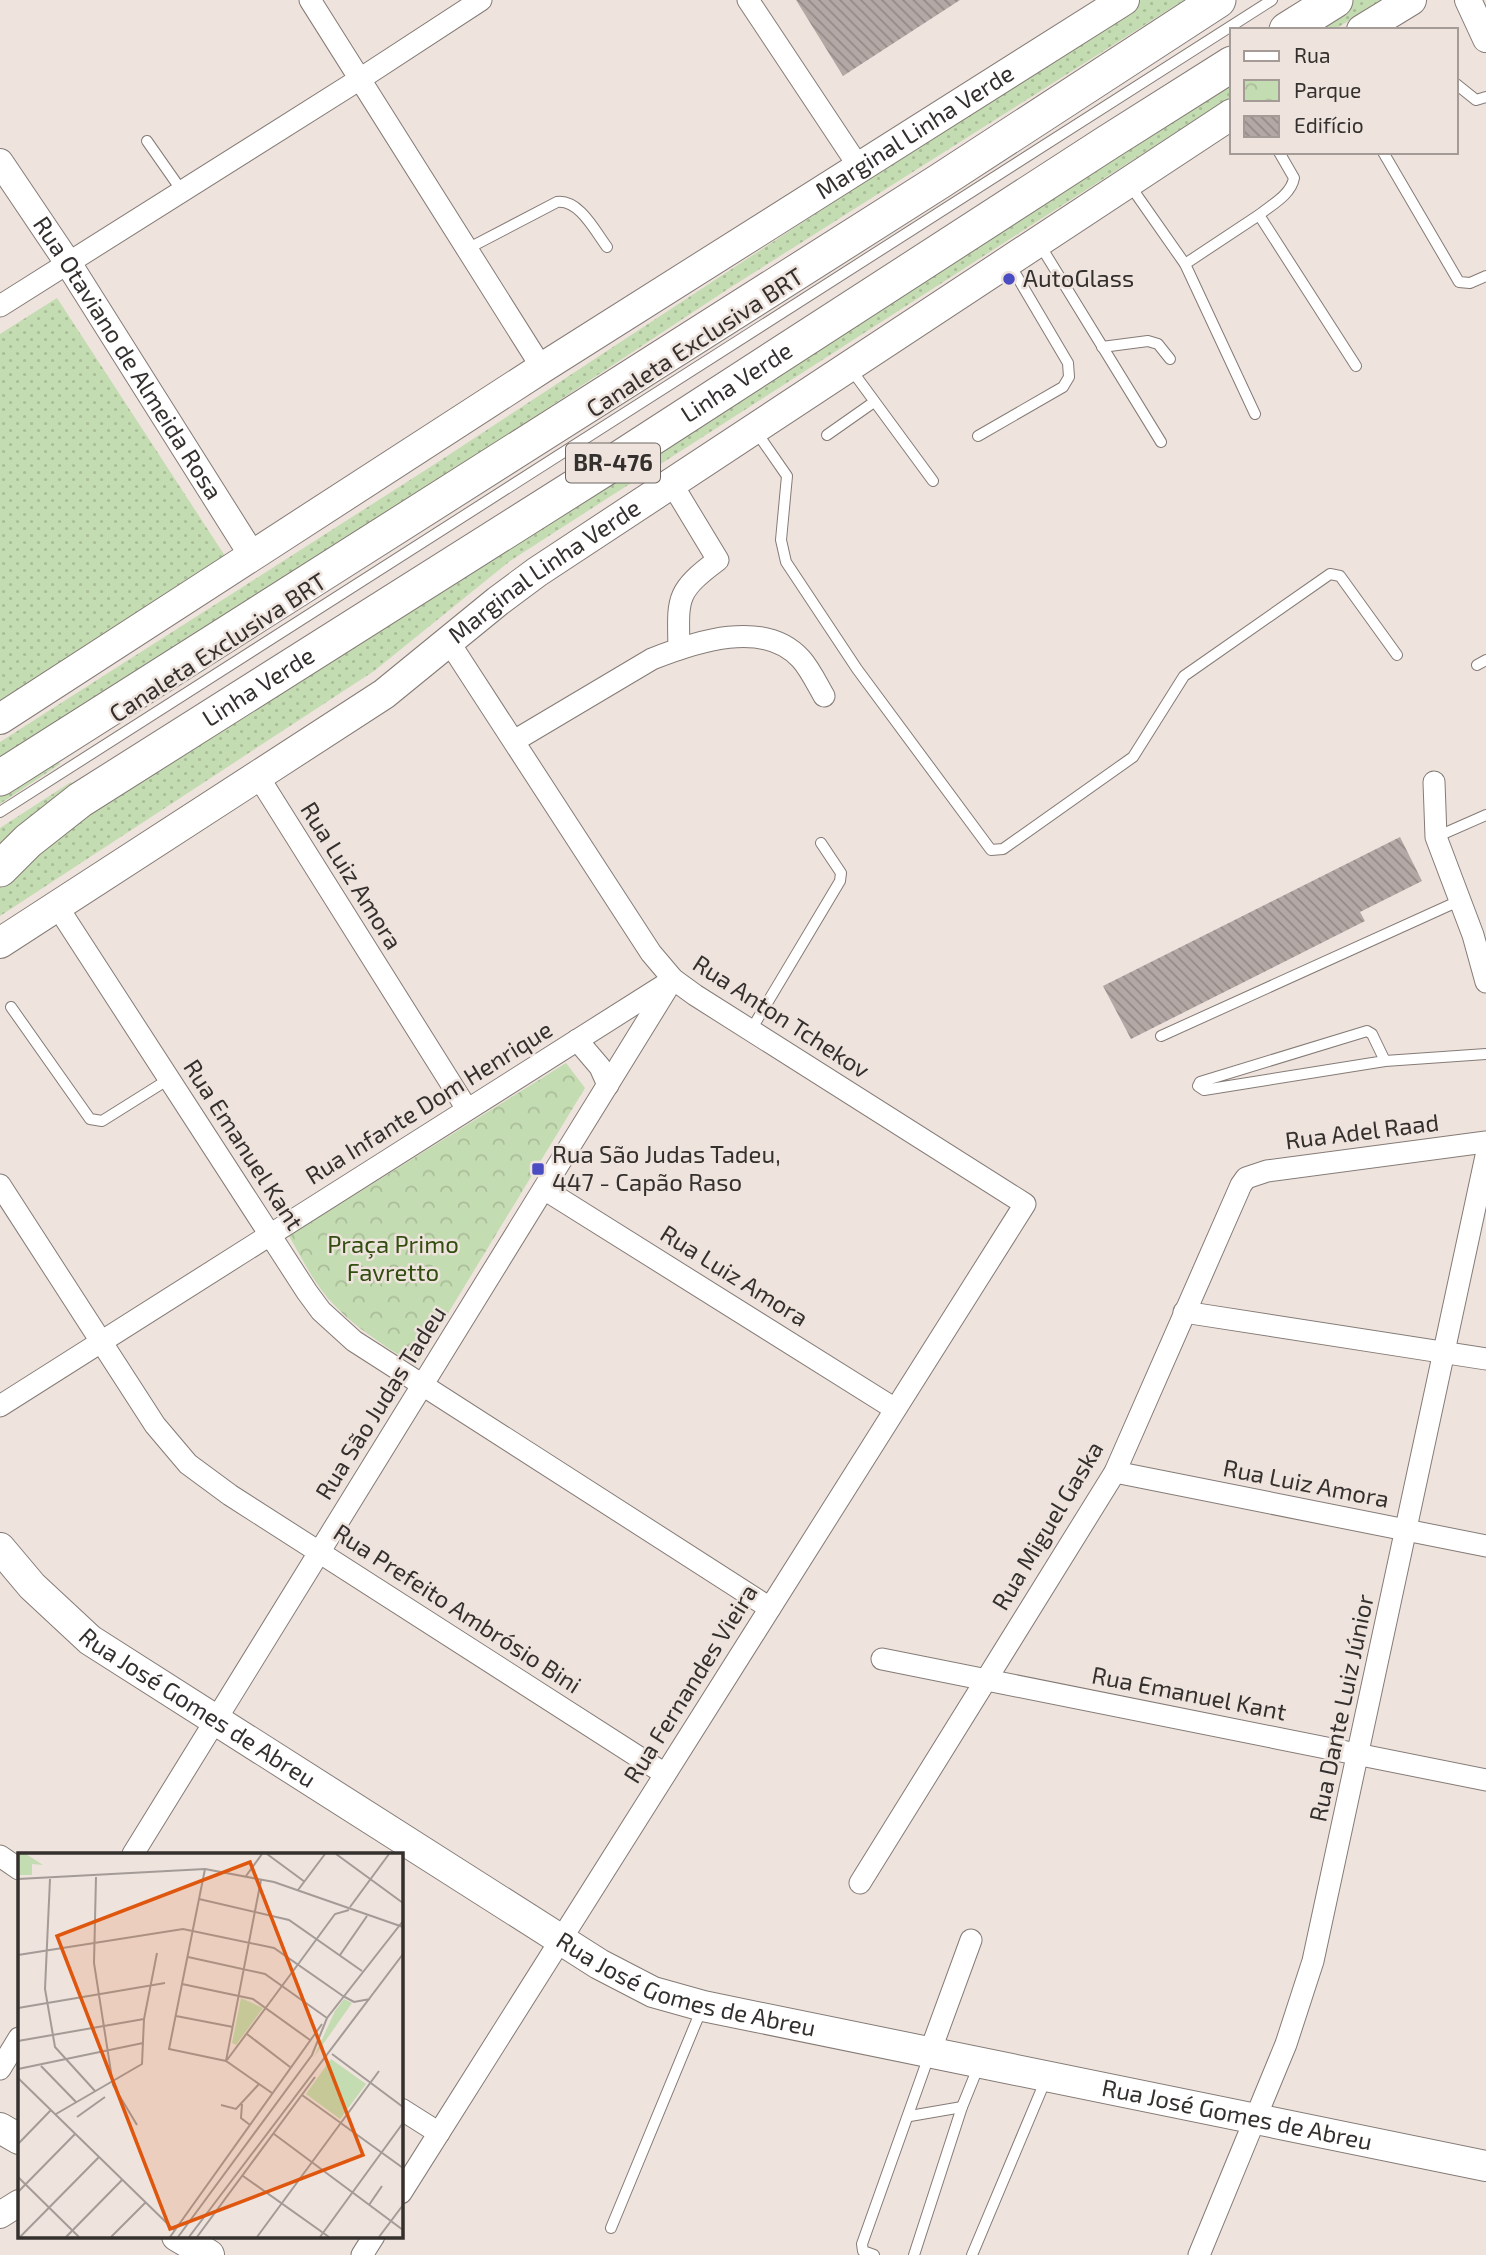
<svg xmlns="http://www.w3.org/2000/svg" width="1486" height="2255" viewBox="0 0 1486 2255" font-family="'Exo 2',sans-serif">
	<defs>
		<pattern id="grass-dots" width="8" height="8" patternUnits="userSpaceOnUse" patternTransform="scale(1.75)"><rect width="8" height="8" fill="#c4dcb1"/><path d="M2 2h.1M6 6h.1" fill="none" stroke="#a9bd99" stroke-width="1.8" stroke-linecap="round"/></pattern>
		<pattern id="park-crowns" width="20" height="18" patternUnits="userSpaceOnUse" patternTransform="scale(1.75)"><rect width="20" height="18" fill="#c4dcb1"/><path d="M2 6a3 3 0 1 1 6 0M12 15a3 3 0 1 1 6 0" fill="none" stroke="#a9bd99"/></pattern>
		<pattern id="building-back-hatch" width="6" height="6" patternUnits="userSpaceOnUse" patternTransform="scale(1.75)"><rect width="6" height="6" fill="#b4a8a5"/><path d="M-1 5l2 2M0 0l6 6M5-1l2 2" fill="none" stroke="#938987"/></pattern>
	</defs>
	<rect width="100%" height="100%" fill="#eee3dd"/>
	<g fill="url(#grass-dots)">
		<polygon points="1141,0 1184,0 728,289 372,524 0,759 0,742 435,464"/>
		<polygon points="1352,0 1381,0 1334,30 1306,30"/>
		<polygon points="1232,77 1232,96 510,561 374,671 0,916 0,887 88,814"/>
		<polygon points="57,298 225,556 0,701 0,334"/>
		<polygon points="57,760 60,764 0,804 0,796"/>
		<polygon points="71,782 74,787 0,846 0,828"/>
	</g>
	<path fill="url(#park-crowns)" d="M 566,1063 L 585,1088 L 416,1366 C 382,1344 348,1324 323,1292 C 310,1275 300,1255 289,1236 Z"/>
	<g fill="url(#building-back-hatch)">
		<polygon points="796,0 960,0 843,76"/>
		<polygon points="1400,837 1422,881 1360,912 1365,921 1131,1039 1103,986"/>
	</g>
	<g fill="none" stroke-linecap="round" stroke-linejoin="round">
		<defs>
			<g id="service">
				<polyline points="1456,84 1476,100 1486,97"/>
				<polyline points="147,141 182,191"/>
				<path d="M 1279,152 L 1294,178 C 1291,195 1271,205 1259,215 L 1356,366"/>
				<polyline points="1383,152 1459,282 1470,283 1486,276"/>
				<polyline points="1129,184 1185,264 1255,414"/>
				<polyline points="1040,245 1161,442"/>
				<path d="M 467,249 L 557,202 C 579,199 595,231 607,247"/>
				<polyline points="1185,264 1259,215"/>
				<polyline points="1102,347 1148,341 1158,344 1170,359"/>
				<polyline points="850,368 933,481"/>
				<polyline points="755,430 787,476 781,540 786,562 857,669 991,850 1003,849 1133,757 1184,676 1330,574 1340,576 1397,655"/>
				<polyline points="827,435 874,402"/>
				<polyline points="978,436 1063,387 1069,377 1068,363 1009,263"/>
				<polyline points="1477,665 1486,660"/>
				<polyline points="0,812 1272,0"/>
				<polyline points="1436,837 1486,815"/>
				<polyline points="11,1007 90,1119 102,1121 169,1079"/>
				<polyline points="751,1030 840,881 841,873 821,843"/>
				<polyline points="1161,1036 1461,900"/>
				<polyline points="1385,1061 1372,1034 1367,1031 1200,1082 1198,1086 1204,1090 1385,1061 1486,1054"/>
				<polyline points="910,2116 962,2107"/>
				<polyline points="611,2228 702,2008"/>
				<polyline points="874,2255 863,2251 862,2244 930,2053"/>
				<polyline points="914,2255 962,2107 979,2065"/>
				<polyline points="972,2255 1046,2079"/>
			</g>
			<g id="minor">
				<polyline points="310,0 542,368"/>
				<polyline points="748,0 859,167"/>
				<polyline points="0,306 360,79 481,0"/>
				<path d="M 672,484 L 718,560 C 675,592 678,598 679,649"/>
				<path d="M 514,741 L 652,659 C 695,642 764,618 801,659 C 810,669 817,684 824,696"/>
				<polyline points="258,776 467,1109"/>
				<polyline points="1434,782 1436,837 1473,935 1486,982"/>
				<polyline points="57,906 307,1292 321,1311 354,1341 770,1608"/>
				<polyline points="577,1040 600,1067 608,1085"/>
				<polyline points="0,1185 155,1425 188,1464 230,1495 665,1774"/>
				<polyline points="544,1189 895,1409"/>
				<polyline points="1184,1312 1486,1359"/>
				<polyline points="0,1406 669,982"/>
				<polyline points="1115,1472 1486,1546"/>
				<polyline points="882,1659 1486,1780"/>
				<polyline points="133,1854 673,979"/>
				<polyline points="0,1856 19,1869"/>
				<polyline points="860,1883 1115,1472 1241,1185 1246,1178 1267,1171 1486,1142"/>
				<polyline points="930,2052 971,1940"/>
				<polyline points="0,2069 19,2038"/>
				<polyline points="401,2109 439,2133"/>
				<polyline points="401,2193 1025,1204 695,995 673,979 651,953 449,642"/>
				<polyline points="362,2255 374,2236"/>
				<polyline points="1199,2255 1286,2044 1313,1961 1486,1156"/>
			</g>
			<g id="tertiary">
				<polyline points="1468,0 1486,39"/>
				<path id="s1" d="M 0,162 L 68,263 L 252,555"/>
				<polyline points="0,2215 19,2203"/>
			</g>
			<g id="secondary">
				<polyline points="1362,30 1411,0"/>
				<path id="s2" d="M 0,719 L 542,368 L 1124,0"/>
				<path id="s3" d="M 0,943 L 384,694 L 498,601 L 537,572 L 1232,114"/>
				<path id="s4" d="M 0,1548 L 32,1586 L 90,1640 L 599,1964 L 653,1992 L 703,2006 L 1486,2166"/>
				<polyline points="0,2128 19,2139"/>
				<polyline points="177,2236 209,2255"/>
			</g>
			<g id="trunk">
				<polyline points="1287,30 1335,0"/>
				<polyline points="0,778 940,181 1218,0"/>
				<path id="s5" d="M 0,869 L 28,841 L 80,800 L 602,470 L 1107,143 L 1232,64"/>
			</g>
		</defs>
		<use href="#service" stroke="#857b76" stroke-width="12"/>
		<use href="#minor" stroke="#857b76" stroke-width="23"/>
		<use href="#tertiary" stroke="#857b76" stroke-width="28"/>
		<use href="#secondary" stroke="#857b76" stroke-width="32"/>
		<use href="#trunk" stroke="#857b76" stroke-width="37"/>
		<use href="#service" stroke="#fff" stroke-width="10"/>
		<use href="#minor" stroke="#fff" stroke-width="21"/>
		<use href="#tertiary" stroke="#fff" stroke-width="26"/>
		<use href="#secondary" stroke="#fff" stroke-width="30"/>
		<use href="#trunk" stroke="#fff" stroke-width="35"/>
	</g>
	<g fill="#4a4cc2" stroke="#eee3dd" stroke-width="2.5">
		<circle cx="1009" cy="279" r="7"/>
		<rect x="531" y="1162" width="14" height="14" rx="3.5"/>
	</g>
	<g text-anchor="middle" stroke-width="5" stroke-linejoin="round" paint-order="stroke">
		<rect fill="#eee3dd" stroke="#6c6662" stroke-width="2" x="566" y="443.5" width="94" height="39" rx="5"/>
		<g font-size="23" font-weight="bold" fill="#34302e">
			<text x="613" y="471">BR-476</text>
		</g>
		<g font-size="24" fill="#34302e" stroke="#eee3dd">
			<text dy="8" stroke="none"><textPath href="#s2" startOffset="1087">Marginal Linha Verde</textPath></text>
			<text transform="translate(695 343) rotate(-33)" y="8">Canaleta Exclusiva BRT</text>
			<text dy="8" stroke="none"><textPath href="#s1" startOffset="234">Rua Otaviano de Almeida Rosa</textPath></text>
			<text dy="8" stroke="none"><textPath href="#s5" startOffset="884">Linha Verde</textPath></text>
			<text dy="8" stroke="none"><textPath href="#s3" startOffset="660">Marginal Linha Verde</textPath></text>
			<text transform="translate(218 648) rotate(-33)" y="8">Canaleta Exclusiva BRT</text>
			<text dy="8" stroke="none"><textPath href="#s5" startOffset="317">Linha Verde</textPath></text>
			<text transform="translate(351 876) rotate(58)" y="8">Rua Luiz Amora</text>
			<text transform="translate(781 1017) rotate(33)" y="8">Rua Anton Tchekov</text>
			<text transform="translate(429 1103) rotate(-32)" y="8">Rua Infante Dom Henrique</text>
			<text transform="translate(1362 1132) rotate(-7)" y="8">Rua Adel Raad</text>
			<text transform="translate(243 1145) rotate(57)" y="8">Rua Emanuel Kant</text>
			<text transform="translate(734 1276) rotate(32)" y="8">Rua Luiz Amora</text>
			<text transform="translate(381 1403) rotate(-58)" y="8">Rua São Judas Tadeu</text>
			<text transform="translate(1306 1484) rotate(11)" y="8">Rua Luiz Amora</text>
			<text transform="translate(1048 1526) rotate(-59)" y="8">Rua Miguel Gaska</text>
			<text transform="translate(457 1609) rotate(33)" y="8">Rua Prefeito Ambrósio Bini</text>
			<text transform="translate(691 1684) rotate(-58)" y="8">Rua Fernandes Vieira</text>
			<text transform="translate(1189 1694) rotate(11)" y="8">Rua Emanuel Kant</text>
			<text dy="8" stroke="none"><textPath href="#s4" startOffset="256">Rua José Gomes de Abreu</textPath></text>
			<text transform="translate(1342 1708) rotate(-78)" y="8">Rua Dante Luiz Júnior</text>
			<text dy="8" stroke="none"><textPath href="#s4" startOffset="822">Rua José Gomes de Abreu</textPath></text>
			<text dy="8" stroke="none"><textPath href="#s4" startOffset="1390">Rua José Gomes de Abreu</textPath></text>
		</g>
		<g font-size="24" fill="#34302e" stroke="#eee3dd" text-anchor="start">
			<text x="1023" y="287">AutoGlass</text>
			<text x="552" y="1163">Rua São Judas Tadeu,<tspan x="552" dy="28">447 - Capão Raso</tspan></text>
		</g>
		<g font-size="24" fill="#314d0f" stroke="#eee3dd">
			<text x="393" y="1253">Praça Primo<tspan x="393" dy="28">Favretto</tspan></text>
		</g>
	</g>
	<g transform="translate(18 1853)">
		<rect width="385" height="385" fill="#eee3dd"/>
		<path d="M 326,146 L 334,150 L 296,204 L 317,158 ZM 313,206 L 348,231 L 322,266 L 288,241 Z" fill="#c4dcb1"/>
		<path d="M 0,1 L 8,1 L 25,12 L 14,11 L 14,22 L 0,22 ZM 223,145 L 245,155 L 218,192 L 214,190 Z" fill="#c4dcb1"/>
		<path fill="none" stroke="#a49b97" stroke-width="2" d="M 249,1 L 287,29M 318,1 L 385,50M 187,16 L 151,196 L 208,208 L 254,240M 228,23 L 244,1M 78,24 L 76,110 L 95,232 L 119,272M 0,26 L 187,16 L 256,29 L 385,74M 32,26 L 27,136 L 37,194 L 77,238M 280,37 L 307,1M 181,46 L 271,67 L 344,118M 332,54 L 371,1M 0,102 L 165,76 L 256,95 L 325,143M 322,102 L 349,63M 170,104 L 247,121 L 309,165M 281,110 L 317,61 L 331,57M 164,131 L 235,146 L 292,187M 325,143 L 336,149 L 352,146M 0,155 L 147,130M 158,163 L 215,174M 229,181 L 272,214M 0,188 L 126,166M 314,201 L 385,254M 209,207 L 281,110M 208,208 L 243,27M 23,213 L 58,249M 0,216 L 125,190M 0,225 L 157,378M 284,242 L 385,315M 224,251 L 223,265 L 232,272M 203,252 L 218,256 L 241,231M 38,261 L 124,211 L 126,166 L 139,100M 59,264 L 87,244M 256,281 L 385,377M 0,291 L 33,257M 225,323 L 311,384M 0,324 L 61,384M 0,339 L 57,281M 351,352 L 364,333M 2,384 L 81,304M 48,384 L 104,327M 93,384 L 128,349M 152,384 L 304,171M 160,384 L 294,202 L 309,165 L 385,68M 171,384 L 385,101M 179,384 L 297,224M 239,384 L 361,218M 302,384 L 385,270M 361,384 L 385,352"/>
		<path fill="#df570e" fill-opacity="0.15" stroke="#df570e" stroke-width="3.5" d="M 232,9 L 345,302 L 152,376 L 39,83 Z"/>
		<rect width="385" height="385" fill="none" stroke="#34302e" stroke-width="3.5"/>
	</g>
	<rect x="1230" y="28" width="228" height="126" fill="#eee3dd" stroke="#a49b97" stroke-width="2"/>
	<rect x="1244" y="51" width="35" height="10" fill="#ffffff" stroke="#a49b97" stroke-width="2"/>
	<text x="1294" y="63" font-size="21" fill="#34302e">Rua</text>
	<rect x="1244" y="80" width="35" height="21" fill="url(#park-crowns)" stroke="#a49b97" stroke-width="2"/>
	<text x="1294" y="98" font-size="21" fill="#34302e">Parque</text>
	<rect x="1244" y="116" width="35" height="21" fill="url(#building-back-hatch)" stroke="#a49b97" stroke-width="2"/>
	<text x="1294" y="133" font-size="21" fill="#34302e">Edifício</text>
</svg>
